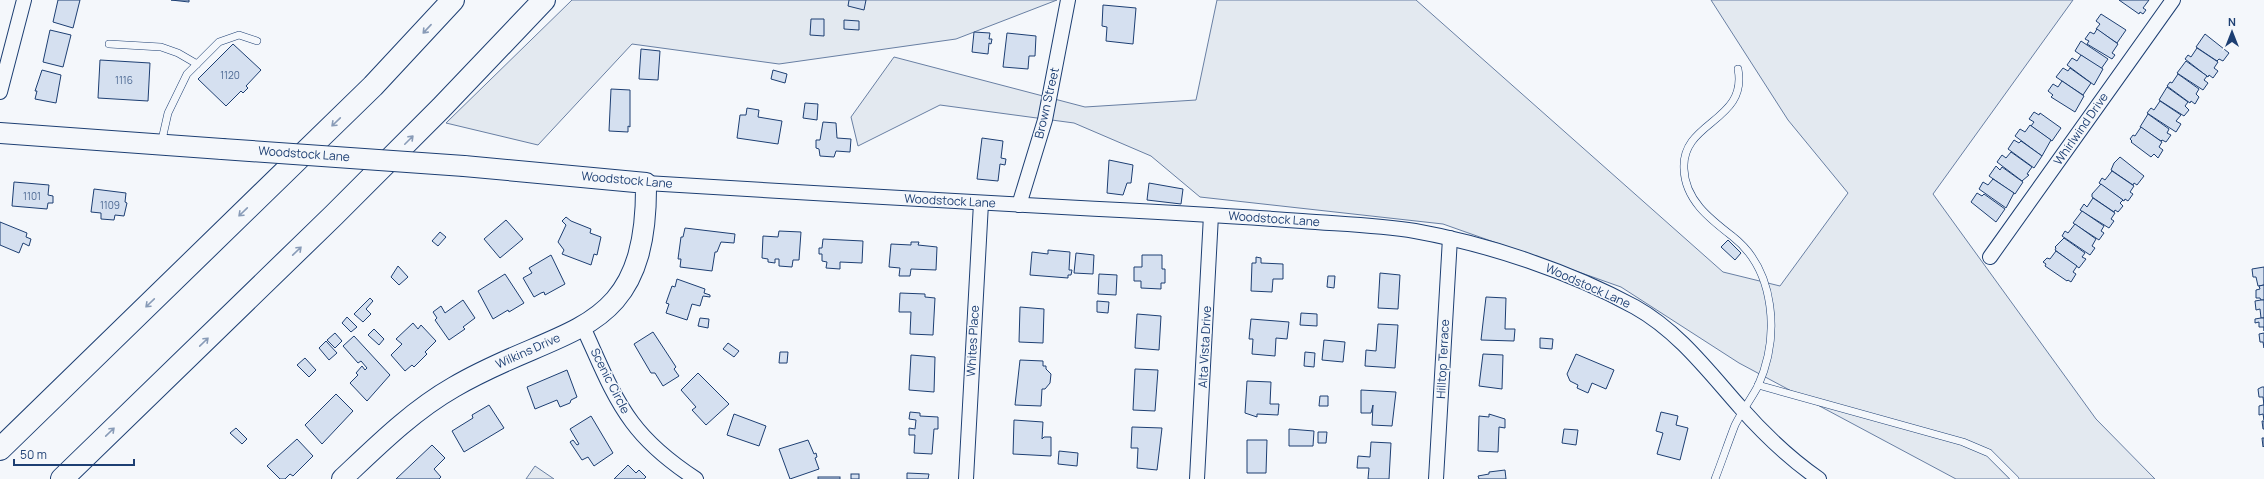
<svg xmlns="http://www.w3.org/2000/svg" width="2264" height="479" viewBox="0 0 2264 479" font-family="Manrope,sans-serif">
	<rect width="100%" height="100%" fill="#f4f7fb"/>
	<g fill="#e3e9f0" stroke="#687fa3">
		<polygon points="572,0 1057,0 956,39 779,64 632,44 538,145 446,123"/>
		<polygon points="1217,0 1416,0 1723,272 1780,286 1848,193 1788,120 1711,0 2073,0 1933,194 2096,419 2155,479 1956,479 1739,363 1621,287 1443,224 1200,197 1151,156 1074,123 940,105 858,146 851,117 894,57 1085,107 1196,100"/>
		<polygon points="535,466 554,479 526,479"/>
	</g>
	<g fill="#d5e0f0" stroke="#1d3f73">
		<polygon points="58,0 80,0 73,28 53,22"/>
		<polygon points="171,0 189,0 189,2"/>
		<polygon points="849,0 866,0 864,10 848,6"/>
		<polygon points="2119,0 2149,0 2143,8 2146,10 2143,14 2140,12 2139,14"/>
		<polygon points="1103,5 1136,8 1133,44 1106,41 1107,27 1102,26"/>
		<polygon points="2101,14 2126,30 2117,43 2096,29 2100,24 2096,21"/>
		<polygon points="811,19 824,19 824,36 810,35"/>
		<polygon points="844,20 859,21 859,30 844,29"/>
		<polygon points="2097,29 2118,44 2112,53 2115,55 2112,59 2087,44 2089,41 2085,39 2090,32 2094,34"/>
		<polygon points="50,30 71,35 63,67 43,62"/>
		<polygon points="974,32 990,33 989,39 992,39 991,44 989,43 988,54 972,52"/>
		<polygon points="1007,33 1036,36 1035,56 1029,56 1028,69 1003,67"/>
		<polygon points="2205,34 2229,53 2223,61 2219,59 2217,61 2196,47"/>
		<polygon points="2081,41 2108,59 2101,69 2075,51"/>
		<polygon points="233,44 261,70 246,86 248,88 243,93 241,91 226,106 198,79"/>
		<polygon points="2197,48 2218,62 2214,68 2218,71 2213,78 2209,75 2208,77 2185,59 2188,55 2191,57"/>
		<polygon points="641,49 660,51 658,80 639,79"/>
		<polygon points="2081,55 2103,69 2094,85 2067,65 2072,58 2077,61"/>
		<polygon points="100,60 150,63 148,101 98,98"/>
		<polygon points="2186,61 2207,76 2204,80 2208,83 2203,90 2177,73"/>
		<polygon points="2063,68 2068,71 2070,68 2091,83 2083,95 2056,77"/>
		<polygon points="42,70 61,75 56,103 35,99 37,91 35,91"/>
		<polygon points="773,70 787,74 785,83 771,79"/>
		<polygon points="2178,74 2199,89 2196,94 2199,97 2195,104 2191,101 2190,103 2167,86 2170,82 2172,83"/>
		<polygon points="2062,81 2084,96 2075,112 2051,97 2053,95 2048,91 2053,84 2058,87"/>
		<polygon points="2167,87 2188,102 2185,106 2189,110 2184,116 2159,100"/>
		<polygon points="611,89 630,90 630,127 628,126 628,132 609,131"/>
		<polygon points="2160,101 2181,115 2176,121 2181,124 2176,132 2147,113 2151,108 2154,110"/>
		<polygon points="805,103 818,104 817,120 803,118"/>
		<polygon points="747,108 759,110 758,117 782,121 778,144 737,138 740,115 746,115"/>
		<polygon points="2034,112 2039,115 2040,113 2061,128 2052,141 2031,126 2034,122 2029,119"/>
		<polygon points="2148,114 2169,129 2167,133 2171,135 2166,142 2162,140 2161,141 2140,127"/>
		<polygon points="823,122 836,123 837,138 851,139 850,152 836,151 834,157 820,156 819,149 816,148 816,140 820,140"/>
		<polygon points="2030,125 2051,140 2042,156 2015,136 2020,129 2025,132"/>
		<polygon points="2141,127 2162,142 2159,147 2163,150 2158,158 2154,154 2151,157 2131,142 2132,141 2130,139 2133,135 2135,136"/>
		<polygon points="982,138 1003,141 1001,158 1006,159 1005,165 1000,164 998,181 977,179"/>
		<polygon points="2014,140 2019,143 2021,141 2042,156 2034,168 2008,149"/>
		<polygon points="2011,152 2032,167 2027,174 2029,175 2022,181 1997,162 2002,155 2006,158"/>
		<polygon points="2120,157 2144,176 2137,185 2134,183 2133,185 2111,170 2114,163"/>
		<polygon points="1109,160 1133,165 1131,183 1127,183 1123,195 1107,193"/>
		<polygon points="1996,166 2000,170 2002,167 2023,182 2015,194 1989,176"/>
		<polygon points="2112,171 2134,186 2130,192 2133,194 2128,201 2125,199 2124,201 2099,183 2102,178 2105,180"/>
		<polygon points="1993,179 2014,193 2006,208 1979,189 1983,182 1988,185"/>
		<polygon points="14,182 49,185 48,195 53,196 53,203 48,203 47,209 12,206"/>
		<polygon points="1149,183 1183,189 1181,204 1147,200"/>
		<polygon points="2101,184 2123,200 2120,203 2123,206 2118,212 2115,210 2114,212 2092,197 2092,194"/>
		<polygon points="94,189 126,193 125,202 127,203 124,216 115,215 114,220 101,219 101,213 91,212"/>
		<polygon points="1977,193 1982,196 1984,194 2005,209 1996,222 1971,202"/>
		<polygon points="2093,198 2115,213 2111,219 2114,221 2109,228 2080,210 2084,204 2087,207"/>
		<polygon points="2082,211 2104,226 2101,231 2104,233 2099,240 2073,223"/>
		<polygon points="566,217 571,221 591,229 590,233 601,237 597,255 594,254 591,265 562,254 564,250 558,242 566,225 562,221"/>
		<polygon points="506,220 523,239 500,258 484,239"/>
		<polygon points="0,222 27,233 26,237 31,239 29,246 23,243 19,253 0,245"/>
		<polygon points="2075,224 2096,239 2092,246 2095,248 2090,255 2062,236 2065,231 2068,233"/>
		<polygon points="685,228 735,234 734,243 721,242 717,252 715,252 712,271 680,267 681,259 678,259 681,237 683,237"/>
		<polygon points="779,231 801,232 799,260 793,260 792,267 779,266 779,259 775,259 775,263 768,262 768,259 762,258 763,236 778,237"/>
		<polygon points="440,232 446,237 438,246 432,241"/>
		<polygon points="2064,238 2085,253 2082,257 2086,259 2079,268 2055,250 2056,248 2055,247"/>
		<polygon points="823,239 863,241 862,263 840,262 840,269 826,268 827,262 822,261 822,254 819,254 819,248 822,248"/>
		<polygon points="1728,240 1741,253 1735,260 1721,247"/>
		<polygon points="911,242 919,242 918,245 937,247 936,270 911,269 910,276 899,276 900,268 889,267 891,244 911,245"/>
		<polygon points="1048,250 1070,252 1069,270 1072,270 1071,275 1068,275 1068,278 1030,275 1032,252 1048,254"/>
		<polygon points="2056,251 2077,266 2073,272 2076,274 2071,282 2068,280 2067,281 2045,266 2046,264 2043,262 2047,258 2050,259"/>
		<polygon points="1076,253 1094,255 1093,274 1074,273"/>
		<polygon points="551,255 565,284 545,295 544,292 541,293 534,297 523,278 532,273 529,268"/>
		<polygon points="1142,255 1162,255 1162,269 1165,269 1165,283 1161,283 1161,289 1141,288 1141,281 1134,281 1134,267 1142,267"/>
		<polygon points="1256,257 1261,258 1261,263 1283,264 1283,279 1273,279 1272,292 1251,291 1252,263 1256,263"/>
		<polygon points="398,266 408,277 399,285 391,277"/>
		<polygon points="2264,267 2264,285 2258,286 2256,277 2253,277 2252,269"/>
		<polygon points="1380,273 1400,275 1398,309 1378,308"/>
		<polygon points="505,274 524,303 509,312 508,310 493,319 478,291"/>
		<polygon points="1099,274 1117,275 1116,295 1098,294"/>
		<polygon points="1328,276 1335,276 1334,288 1327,287"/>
		<polygon points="677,279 705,289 704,293 710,295 710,297 703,296 700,306 692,304 687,320 666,313 669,304 666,303 672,286 675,287"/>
		<polygon points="2264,285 2264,300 2261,300 2260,298 2256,298 2256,290 2260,289 2259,286"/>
		<polygon points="900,293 925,294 925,297 935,298 933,335 910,334 911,312 899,312"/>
		<polygon points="1486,297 1506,298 1505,329 1515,329 1514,341 1481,340"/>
		<polygon points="370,298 373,301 366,309 371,314 363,322 354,314"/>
		<polygon points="463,300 475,318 463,327 465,329 449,340 435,320 437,318 433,312 441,306 445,313"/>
		<polygon points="2261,300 2264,300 2264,318 2261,318 2260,309 2256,310 2255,301"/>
		<polygon points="1097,301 1109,302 1108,313 1097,312"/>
		<polygon points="1020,307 1044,309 1043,343 1019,342"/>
		<polygon points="1301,313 1317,314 1317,326 1300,325"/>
		<polygon points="1137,314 1161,316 1159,350 1135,348"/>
		<polygon points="347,317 357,327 351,332 342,323"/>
		<polygon points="700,318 709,319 708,328 698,326"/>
		<polygon points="2261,318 2264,318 2264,331 2264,327 2259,327 2259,322 2255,323 2255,319"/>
		<polygon points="1251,319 1289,322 1287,339 1276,338 1275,356 1252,354 1253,339 1249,339"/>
		<polygon points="413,323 418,329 421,325 436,341 425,352 427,354 414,367 412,365 405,371 391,355 402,344 396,339"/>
		<polygon points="1378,324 1398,325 1395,368 1365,366 1366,350 1376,351"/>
		<polygon points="374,329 384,339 379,345 368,335"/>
		<polygon points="653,332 676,367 674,369 679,376 663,386 655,373 651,373 634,344"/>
		<polygon points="335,333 342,341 335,348 327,340"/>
		<polygon points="2264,333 2264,348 2263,342 2260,342 2259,334"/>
		<polygon points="354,336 390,375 367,401 350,383 358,375 356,373 362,366 365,370 367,368 361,361 358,363 343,346"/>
		<polygon points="1540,338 1553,339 1552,349 1540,348"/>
		<polygon points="1324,340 1345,342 1343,362 1322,360"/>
		<polygon points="326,341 337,353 329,360 319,348"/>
		<polygon points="728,343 739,351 734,357 723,349"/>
		<polygon points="780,352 788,352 787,363 779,363"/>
		<polygon points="1305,352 1315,353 1314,367 1304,366"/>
		<polygon points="1483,354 1503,355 1502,389 1479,386"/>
		<polygon points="1576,354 1614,370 1606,389 1592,383 1588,393 1577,388 1578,385 1570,381 1567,374"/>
		<polygon points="911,355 935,357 934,392 909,390"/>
		<polygon points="305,358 316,370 309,377 297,365"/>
		<polygon points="1020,360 1043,361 1043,366 1046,366 1046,369 1051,374 1050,383 1045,389 1042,389 1041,406 1015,405"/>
		<polygon points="1135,369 1158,370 1155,411 1133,410"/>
		<polygon points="567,370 577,397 571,400 570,403 560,407 557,400 535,409 527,387"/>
		<polygon points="698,373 729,404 706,425 692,410 696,407 681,390"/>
		<polygon points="1247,381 1271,382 1270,404 1279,404 1278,415 1257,414 1257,417 1245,413"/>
		<polygon points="2262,387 2264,387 2264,405 2263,397 2259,397 2258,389"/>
		<polygon points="1361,390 1396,392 1392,426 1372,425 1373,405 1371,413 1361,413"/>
		<polygon points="336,394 353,411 322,444 305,425"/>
		<polygon points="1320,396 1328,396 1328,406 1319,406"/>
		<polygon points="489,405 504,428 464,452 452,431 473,418 472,415"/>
		<polygon points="2263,405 2264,405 2264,420 2263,414 2259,415 2259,406"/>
		<polygon points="910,412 920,413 920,416 938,417 938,429 934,429 932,454 914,453 915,435 909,435 909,428 915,429 916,420 909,419"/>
		<polygon points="1661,412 1678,416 1676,425 1688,428 1680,460 1657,454 1663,433 1656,431"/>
		<polygon points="734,414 766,426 759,446 727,435"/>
		<polygon points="1489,414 1505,419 1505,428 1499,427 1498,452 1478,451 1479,416 1489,417"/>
		<polygon points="591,416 613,453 594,466 588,457 582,460 570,442 573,440 577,445 579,444 570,429"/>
		<polygon points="1014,420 1043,422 1042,439 1044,437 1051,437 1051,456 1013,454"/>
		<polygon points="2262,421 2264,421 2264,429 2263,429"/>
		<polygon points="1132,427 1162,428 1157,470 1137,468 1138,448 1131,448"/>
		<polygon points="236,428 247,439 242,444 230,433"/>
		<polygon points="1289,429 1314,431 1313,446 1289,446"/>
		<polygon points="1564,429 1578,430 1576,445 1562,443"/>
		<polygon points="1318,432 1327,432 1326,443 1318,443"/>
		<polygon points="2262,438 2264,438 2264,446 2263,447"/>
		<polygon points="297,439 313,456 293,476 290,474 285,479 280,479 267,466"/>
		<polygon points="808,440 814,454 816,453 817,457 815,458 819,469 790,479 779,449"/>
		<polygon points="1247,440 1267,440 1266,473 1247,473"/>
		<polygon points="1371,442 1391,443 1389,479 1368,479 1369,468 1357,468 1358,456 1370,457"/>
		<polygon points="432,445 445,458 434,469 441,477 439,479 396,479"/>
		<polygon points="1059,451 1078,453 1077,466 1058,464"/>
		<polygon points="628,465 636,473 639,470 646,477 644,479 614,479"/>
		<polygon points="1505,470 1506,479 1479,479 1478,476 1489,474 1489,472"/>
		<polygon points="907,473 929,474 928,479 907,479"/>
		<rect x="851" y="474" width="8" height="5"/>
		<rect x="818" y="477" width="22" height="2"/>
	</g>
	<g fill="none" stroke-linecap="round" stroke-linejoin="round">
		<defs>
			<g id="lane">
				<polyline points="109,44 161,47 178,53 197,64"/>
				<polyline points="161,144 168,113 187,74 219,42 239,35 257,41"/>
				<polyline points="1758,385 1963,442 1989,453 2015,479"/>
				<path d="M 1715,479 C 1722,461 1728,443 1735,425 C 1742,411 1751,399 1758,386 C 1780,337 1776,270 1732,236 C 1710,219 1685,200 1684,169 C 1681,121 1748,122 1738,69"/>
			</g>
			<g id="street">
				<polyline points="0,92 24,0"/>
				<path d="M 646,183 C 785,191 923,200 1062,207 C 1142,211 1222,215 1302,221 C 1339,224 1378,225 1415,231 C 1488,244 1571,272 1635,307 C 1678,331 1708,371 1740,407 C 1763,433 1790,459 1819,479"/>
				<polyline points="1019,205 1045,120 1068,0"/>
				<polyline points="1990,257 2173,0"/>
				<path d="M 583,327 C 598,359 611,394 632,422 C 649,445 673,464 696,479"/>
				<polyline points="966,479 981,203"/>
				<polyline points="1197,479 1211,215"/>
				<polyline points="1436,479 1450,238"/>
			</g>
			<g id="secondary">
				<polyline points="0,133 222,149"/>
				<path d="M 342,479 C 377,446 412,411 454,387 C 563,323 648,341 646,183 L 464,166"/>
			</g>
			<g id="highway">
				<polyline points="0,449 373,86 453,0"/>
				<polyline points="62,479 334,215 441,108 544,0"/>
			</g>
		</defs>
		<use href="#lane" stroke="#1d3f73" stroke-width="8"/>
		<use href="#street" stroke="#1d3f73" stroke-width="16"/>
		<use href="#secondary" stroke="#1d3f73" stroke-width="22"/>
		<use href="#highway" stroke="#1d3f73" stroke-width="24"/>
		<use href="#lane" stroke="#f4f7fb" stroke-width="7"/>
		<use href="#street" stroke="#f4f7fb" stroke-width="14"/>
		<use href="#secondary" stroke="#f4f7fb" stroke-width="20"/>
		<use href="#highway" stroke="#f4f7fb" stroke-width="22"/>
		<defs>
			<polyline id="secondary-bridge" points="222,149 464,166"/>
		</defs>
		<use href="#secondary-bridge" stroke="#1d3f73" stroke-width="22" stroke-linecap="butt"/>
		<use href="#secondary-bridge" stroke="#f4f7fb" stroke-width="20"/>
	</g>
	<defs><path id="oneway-shaft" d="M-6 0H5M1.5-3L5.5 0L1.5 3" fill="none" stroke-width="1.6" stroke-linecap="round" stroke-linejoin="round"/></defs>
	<g stroke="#889bb7">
		<use href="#oneway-shaft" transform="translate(427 29) rotate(133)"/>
		<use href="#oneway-shaft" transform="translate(336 122) rotate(136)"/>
		<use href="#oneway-shaft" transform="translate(409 140) rotate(-45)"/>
		<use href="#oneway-shaft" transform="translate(243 212) rotate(136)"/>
		<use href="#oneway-shaft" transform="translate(297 251) rotate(-44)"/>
		<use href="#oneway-shaft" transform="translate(150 303) rotate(136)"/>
		<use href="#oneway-shaft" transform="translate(204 342) rotate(-44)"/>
		<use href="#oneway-shaft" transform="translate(110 432) rotate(-44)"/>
	</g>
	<g text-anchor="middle" stroke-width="3" stroke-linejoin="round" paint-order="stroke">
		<g font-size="10" fill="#4b6792">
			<text x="230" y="79">1120</text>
			<text x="124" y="84">1116</text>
			<text x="32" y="200">1101</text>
			<text x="110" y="209">1109</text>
		</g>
		<g font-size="12" fill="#1d3f73" stroke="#f4f7fb">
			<text transform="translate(1047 103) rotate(-77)" y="4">Brown Street</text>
			<text transform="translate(2081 129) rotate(-55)" y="4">Whirlwind Drive</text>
			<text transform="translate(304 154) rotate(4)" y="4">Woodstock Lane</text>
			<text transform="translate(627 180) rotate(5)" y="4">Woodstock Lane</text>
			<text transform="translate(950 201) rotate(3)" y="4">Woodstock Lane</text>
			<text transform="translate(1274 219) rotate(4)" y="4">Woodstock Lane</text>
			<text transform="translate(1588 286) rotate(24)" y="4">Woodstock Lane</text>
			<text transform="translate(973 341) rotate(-87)" y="4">Whites Place</text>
			<text transform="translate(1205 347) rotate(-87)" y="4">Alta Vista Drive</text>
			<text transform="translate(528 351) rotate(-24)" y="4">Wilkins Drive</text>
			<text transform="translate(1443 359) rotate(-87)" y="4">Hilltop Terrace</text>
			<text transform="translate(610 381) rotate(63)" y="4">Scenic Circle</text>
		</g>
	</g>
	<g transform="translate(2232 32)" stroke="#f4f7fb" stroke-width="3" paint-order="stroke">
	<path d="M0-3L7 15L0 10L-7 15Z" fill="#1d3f73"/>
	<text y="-6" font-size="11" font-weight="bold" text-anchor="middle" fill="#1d3f73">N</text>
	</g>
	<path d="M14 459v6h120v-6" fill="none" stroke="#1d3f73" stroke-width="2"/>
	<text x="20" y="459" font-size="12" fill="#1d3f73" stroke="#f4f7fb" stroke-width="3" paint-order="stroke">50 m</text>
</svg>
